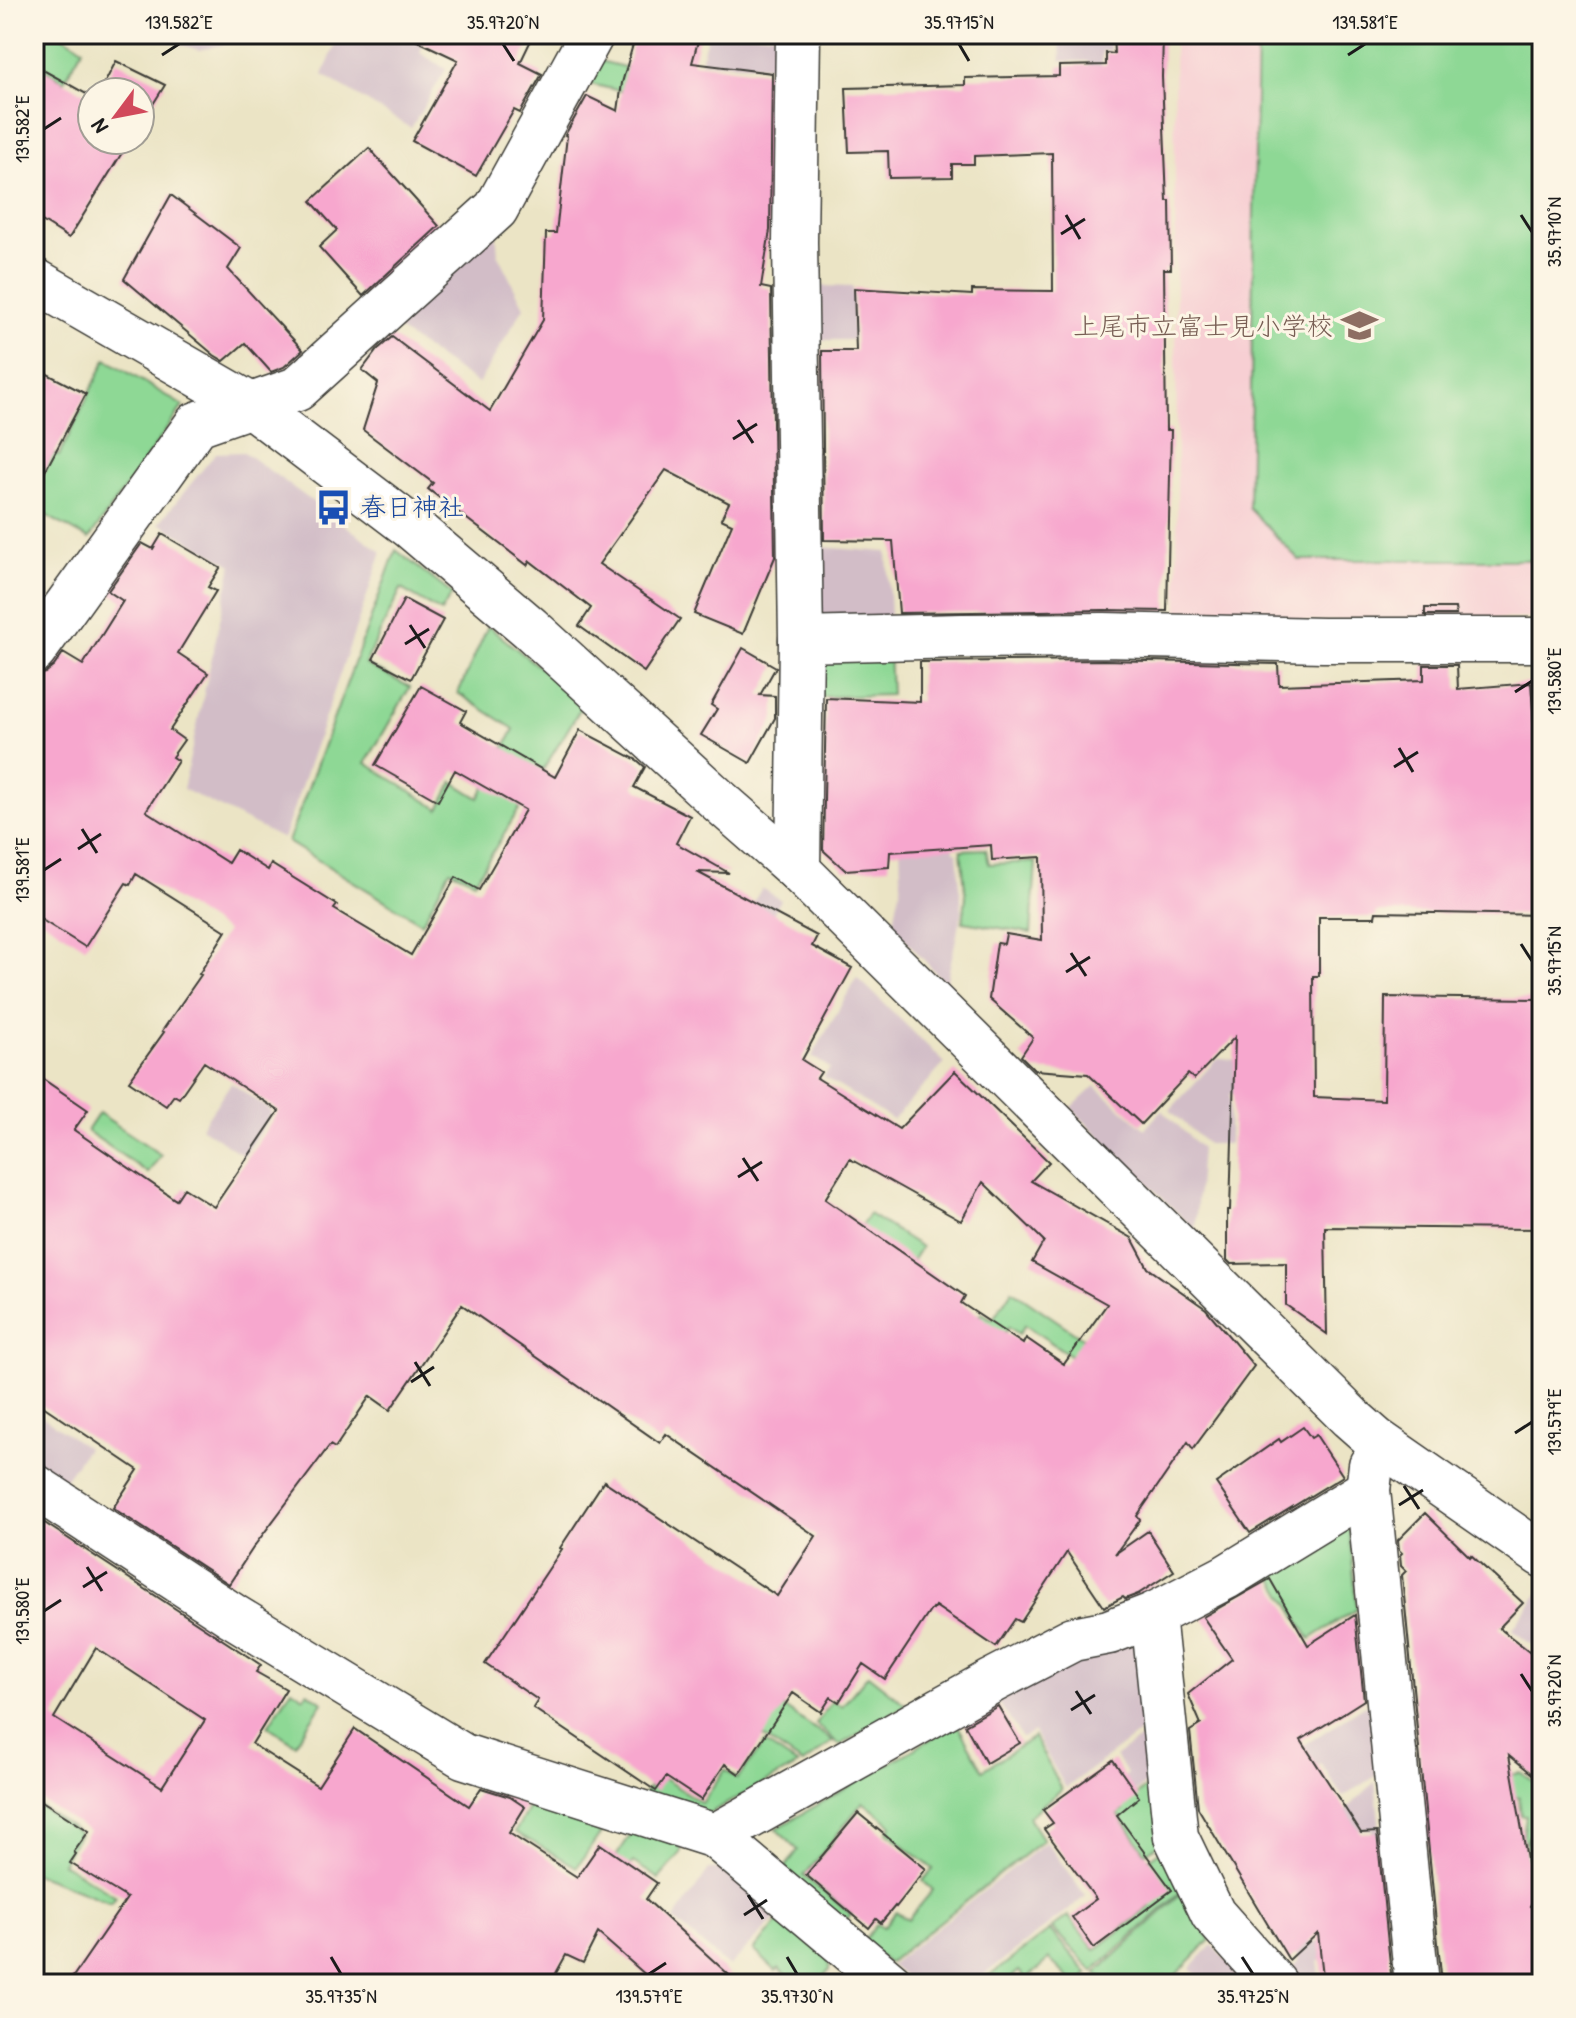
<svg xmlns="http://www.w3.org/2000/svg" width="1576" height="2018" viewBox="0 0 1576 2018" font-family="'Patrick Hand','Klee One',sans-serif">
	<rect width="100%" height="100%" fill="#fcf5e5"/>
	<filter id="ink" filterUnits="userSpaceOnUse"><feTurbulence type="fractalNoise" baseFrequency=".0125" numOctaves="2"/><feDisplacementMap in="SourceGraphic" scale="16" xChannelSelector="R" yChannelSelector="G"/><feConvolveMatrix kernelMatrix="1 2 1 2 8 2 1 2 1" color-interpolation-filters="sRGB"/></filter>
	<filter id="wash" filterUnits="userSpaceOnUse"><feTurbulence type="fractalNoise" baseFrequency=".006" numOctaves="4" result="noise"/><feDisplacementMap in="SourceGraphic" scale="32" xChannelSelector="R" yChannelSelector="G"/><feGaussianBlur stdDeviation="1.8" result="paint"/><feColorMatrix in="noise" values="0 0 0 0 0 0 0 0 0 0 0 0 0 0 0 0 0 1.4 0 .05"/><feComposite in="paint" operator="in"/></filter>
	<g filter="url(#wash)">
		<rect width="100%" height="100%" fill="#ebe4c5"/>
		<polygon fill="#f7cfd3" points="1174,34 1542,34 1542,618 1178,623"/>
		<g fill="#d2bdc7">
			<polygon points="146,34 260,34 259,36 199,50"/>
			<polygon points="340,34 426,34 420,53 446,69 411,128 323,75"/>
			<polygon points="708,34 775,34 774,66 700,62"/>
			<polygon points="1060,34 1109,34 1110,51 1102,51 1101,68 1089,69 1088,61 1061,61"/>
			<polygon points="496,230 498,255 524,307 478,384 393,326"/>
			<polygon points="821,286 853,287 853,340 821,340"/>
			<polygon points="244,452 382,552 283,839 183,789 232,565 159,523 216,453"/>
			<polygon points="819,547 887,552 890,616 829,624 817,611"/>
			<polygon points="899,780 947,781 954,851 957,852 962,911 946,984 893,926 901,885"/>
			<polygon points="762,888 781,900 738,972 718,960"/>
			<polygon points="857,977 945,1063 893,1120 824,1077 830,1068 812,1057"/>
			<polygon points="1217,1059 1250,1060 1250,1093 1230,1094 1229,1144 1207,1144 1170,1110"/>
			<polygon points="231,1083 273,1112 244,1156 201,1127"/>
			<polygon points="1095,1086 1145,1129 1162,1110 1201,1148 1195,1230 1071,1108"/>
			<polygon points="36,1412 87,1448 60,1487 34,1468 34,1415"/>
			<polygon points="1539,1593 1542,1595 1542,1652 1512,1630"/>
			<polygon points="1125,1638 1142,1647 1147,1727 1066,1788 1034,1732 1022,1738 997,1700"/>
			<polygon points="1370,1702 1376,1776 1343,1797 1321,1764 1316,1767 1303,1746"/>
			<polygon points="1150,1731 1152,1779 1120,1804 1109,1790 1128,1774 1115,1757"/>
			<polygon points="1375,1782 1385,1879 1376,1879 1372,1829 1323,1832"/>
			<polygon points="1046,1842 1086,1896 972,1984 914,1984 890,1965"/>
			<polygon points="709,1869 725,1869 778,1916 729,1967 674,1920"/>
			<polygon points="1322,1941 1323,1961 1318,1961 1321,1984 1299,1984 1287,1975 1299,1961 1296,1943"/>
			<polygon points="1212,1945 1250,1984 1206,1984 1190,1968"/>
		</g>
		<g fill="#8ed895" stroke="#557a58" stroke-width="2" fill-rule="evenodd">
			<polygon points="34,34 59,34 83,48 64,81 34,63"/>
			<polygon points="1257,34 1542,34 1542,560 1299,560 1249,508"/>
			<polygon points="600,61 677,80 672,103 586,83"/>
			<polygon points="106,359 183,406 89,539 34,509 34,468 51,453 59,456"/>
			<polygon points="396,550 452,594 441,612 401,589 365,664 410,687 366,763 439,809 453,782 479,798 514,729 458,693 488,626 584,703 475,881 450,870 422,923 288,842"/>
			<polygon points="889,649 891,695 820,697 820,665 829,650"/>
			<polygon points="986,849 989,864 1036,862 1031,933 963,922 966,897 961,850"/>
			<polygon points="99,1113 161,1155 148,1173 87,1131"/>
			<polygon points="869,1214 921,1247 912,1261 860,1227"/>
			<polygon points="1012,1290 1103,1352 1092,1370 1025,1325 1019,1334 1009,1327 973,1380 947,1363 981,1313 993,1319"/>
			<polygon points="1340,1524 1349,1529 1357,1609 1310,1639 1269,1571"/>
			<polygon points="868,1675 906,1705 840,1745 816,1724 832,1701 842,1706"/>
			<polygon points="292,1689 304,1697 307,1692 323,1702 295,1744 268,1726"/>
			<polygon points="777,1703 833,1741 803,1764 756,1732"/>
			<path d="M 957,1724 L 983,1770 L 1034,1737 L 1062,1789 L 1028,1817 L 1043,1840 L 888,1963 L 779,1876 L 798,1850 L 776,1829 ZM 863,1802 L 892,1825 L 887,1832 L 933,1869 L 923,1881 L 933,1890 L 908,1920 L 896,1912 L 883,1928 L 877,1924 L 865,1940 L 844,1923 L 851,1914 L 804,1876 Z"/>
			<polygon points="765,1743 798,1765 706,1815 641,1798 658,1775 702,1803 725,1770 737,1779"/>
			<polygon points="1521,1773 1542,1787 1542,1833 1534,1828 1521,1849 1526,1816 1521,1816 1519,1797 1462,1801 1460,1783"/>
			<polygon points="1154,1782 1163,1841 1146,1853 1118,1814 1123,1811 1120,1807"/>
			<polygon points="535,1796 609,1821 577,1867 515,1832"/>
			<polygon points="34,1802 80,1833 62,1863 116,1896 111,1903 34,1873"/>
			<polygon points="638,1824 681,1843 681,1853 659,1879 633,1862 626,1871 613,1861"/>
			<polygon points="1534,1832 1542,1837 1542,1928 1532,1944 1522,1931 1536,1910 1534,1907 1538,1901 1518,1887 1530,1865 1518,1857"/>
			<polygon points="1165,1847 1182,1891 1093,1971 1052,1928 1068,1916 1095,1950 1150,1907 1126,1875"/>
			<polygon points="1182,1893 1210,1940 1167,1984 1108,1984 1096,1973"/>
			<polygon points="781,1919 830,1957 829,1970 816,1984 797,1984 779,1968 776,1971 754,1950"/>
			<polygon points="1050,1930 1088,1974 1079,1984 1075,1984 1049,1959 1026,1979 1019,1971 1004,1984 979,1984"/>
		</g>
		<g id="blocks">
			<g fill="#f7a7ce" fill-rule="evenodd">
				<polygon points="403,34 534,34 520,63 542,74 520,113 514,110 476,176 412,141 458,60"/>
				<polygon points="636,34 700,34 692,63 772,73 770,230 761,287 771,289 775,557 743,634 694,614 732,524 721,519 729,503 666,470 599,564 680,619 644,672 579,626 591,608 530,561 527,565 428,489 433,483 363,430 378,383 362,370 377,350 392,337 490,411 543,320 546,233 556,233 567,136 565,135 587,96 618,111 622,83"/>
				<polygon points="1113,34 1163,34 1162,77 1167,201 1170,201 1171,269 1164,269 1166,430 1171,430 1167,611 1104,610 899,613 893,541 824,540 822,351 856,351 854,288 972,295 972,290 1053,291 1052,153 974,156 974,164 952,164 952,177 889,178 888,151 849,152 846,88 965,85 965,78 1059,76 1059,66 1106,65 1106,53 1114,54"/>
				<polygon points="116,61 165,85 140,125 140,92 100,92"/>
				<polygon points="34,65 92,97 92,140 130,140 69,238 34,216"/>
				<polygon points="369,148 439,226 363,296 319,247 337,230 311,201"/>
				<polygon points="171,195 241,248 228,269 303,350 284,367 271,372 245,343 224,361 214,355 124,279"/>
				<polygon points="34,367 86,394 34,492"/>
				<path d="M 162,534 L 220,568 L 208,587 L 216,591 L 178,653 L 208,673 L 170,730 L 184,740 L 172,757 L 178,761 L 146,811 L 228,863 L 236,850 L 268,870 L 271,864 L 337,905 L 334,909 L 411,955 L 456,877 L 479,890 L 525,810 L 455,770 L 438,801 L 375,765 L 421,686 L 466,711 L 460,722 L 555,777 L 580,730 L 637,760 L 645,767 L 634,787 L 690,816 L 676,843 L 729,873 L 697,872 L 817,936 L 812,946 L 852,968 L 802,1060 L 821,1072 L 817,1078 L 899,1129 L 955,1071 L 1049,1162 L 1031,1181 L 1132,1238 L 1148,1268 L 1206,1309 L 1254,1366 L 1193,1449 L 1188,1442 L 1137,1516 L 1140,1520 L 1115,1554 L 1148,1531 L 1174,1571 L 1138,1594 L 1125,1599 L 1123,1597 L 1104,1607 L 1067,1552 L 1021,1622 L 1015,1619 L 996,1647 L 935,1606 L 933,1609 L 932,1608 L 885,1679 L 863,1664 L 839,1702 L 831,1697 L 821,1712 L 793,1693 L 739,1774 L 725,1764 L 701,1800 L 666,1777 L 656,1791 L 533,1708 L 538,1700 L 485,1664 L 562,1549 L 560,1548 L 604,1481 L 777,1596 L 816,1536 L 666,1434 L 660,1443 L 462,1305 L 390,1410 L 370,1396 L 335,1448 L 330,1445 L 255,1545 L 229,1584 L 113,1508 L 138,1470 L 34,1400 L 34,1073 L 88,1110 L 74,1130 L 176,1200 L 184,1188 L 214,1207 L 279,1111 L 204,1062 L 179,1098 L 174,1095 L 166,1106 L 129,1081 L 164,1032 L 162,1031 L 201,975 L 199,974 L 226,931 L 136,874 L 130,885 L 126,883 L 85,947 L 34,915 L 34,676 L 45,673 L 54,666 L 63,653 L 83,665 L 123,601 L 108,591 L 142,543 L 153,549 ZM 850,1159 L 961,1221 L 983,1182 L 1044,1241 L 1032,1262 L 1107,1304 L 1064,1364 L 1026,1338 L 1023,1344 L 961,1303 L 965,1296 L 825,1199 Z"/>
				<polygon points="404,599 443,620 411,679 373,659"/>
				<polygon points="1425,608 1455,608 1456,615 1425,615"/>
				<polygon points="743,648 776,667 760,695 775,696 775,718 750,763 701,735 717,709 711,705"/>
				<polygon points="1104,660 1278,664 1279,685 1424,680 1424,665 1457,665 1458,689 1531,683 1536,752 1540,752 1542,915 1376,912 1375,917 1319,917 1319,976 1313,976 1314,1097 1384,1100 1385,997 1542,999 1542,1229 1325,1227 1327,1334 1286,1305 1286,1263 1231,1264 1227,1260 1227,1210 1230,1210 1235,1037 1194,1079 1188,1074 1141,1124 1088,1074 1035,1070 1021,1056 1033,1038 989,999 997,943 1004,944 1006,934 1042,940 1041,857 992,860 991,845 890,852 889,867 845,870 823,850 826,698 920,702 920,662"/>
				<polygon points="1303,1427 1311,1438 1316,1435 1343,1476 1250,1533 1216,1483 1279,1439 1281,1442"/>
				<polygon points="1425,1513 1470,1557 1471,1555 1523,1603 1499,1628 1542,1661 1542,1782 1509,1755 1534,1900 1530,1906 1535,1909 1542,1949 1542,1984 1442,1984 1402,1575 1406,1571 1401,1566 1400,1555 1402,1553 1399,1550 1398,1540"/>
				<path d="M 34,1516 L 261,1665 L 256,1672 L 286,1689 L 252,1744 L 318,1786 L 355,1729 L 469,1806 L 481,1788 L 510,1797 L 525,1807 L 509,1833 L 577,1877 L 600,1844 L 657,1883 L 646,1899 L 739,1984 L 656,1984 L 598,1933 L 583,1963 L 566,1955 L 550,1984 L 68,1984 L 127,1898 L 70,1863 L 76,1854 L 74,1852 L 89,1831 L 34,1796 ZM 96,1648 L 205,1720 L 162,1787 L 54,1718 Z"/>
				<polygon points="1270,1579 1308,1645 1355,1615 1364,1700 1301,1740 1361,1833 1377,1832 1392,1984 1324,1984 1318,1933 1289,1960 1198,1808 1190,1731 1201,1724 1188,1694 1232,1659 1203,1617"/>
				<polygon points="998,1706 1020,1743 986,1763 965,1725"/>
				<polygon points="1113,1760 1139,1797 1117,1815 1172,1890 1094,1948 1072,1917 1096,1899 1044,1829 1053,1823 1043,1810"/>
				<polygon points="858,1813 926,1869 896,1907 895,1906 881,1923 876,1919 869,1928 806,1875"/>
			</g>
		</g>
	</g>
	<g filter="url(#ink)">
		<use href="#blocks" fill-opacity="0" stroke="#3b3a35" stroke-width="2"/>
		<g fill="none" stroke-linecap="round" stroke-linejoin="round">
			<defs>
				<g id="minor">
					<polyline points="801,640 962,636 1104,635 1323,640 1542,640"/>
					<polyline points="34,651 197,424 297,389 496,209 592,34"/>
					<polyline points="798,870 801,640 795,242 798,34"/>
					<polyline points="1371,1465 1368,1490 1417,1984"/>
					<polyline points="34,1486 233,1616 463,1756 715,1836 891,1984"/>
					<polyline points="1153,1615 1176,1837 1213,1914 1275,1984"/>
					<polyline points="715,1836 992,1681 1073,1639 1109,1632 1153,1615 1226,1577 1368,1490"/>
				</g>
				<polyline id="tertiary" points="34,280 249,404 411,527 530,628 717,799 798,870 1350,1417 1375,1439 1542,1555"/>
			</defs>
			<use href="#minor" stroke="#3b3a35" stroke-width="47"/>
			<use href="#tertiary" stroke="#3b3a35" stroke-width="47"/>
			<use href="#minor" stroke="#fff" stroke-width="44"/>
			<use href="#tertiary" stroke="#fff" stroke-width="44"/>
		</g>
	</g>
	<path fill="none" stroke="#1c1c1c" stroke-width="3" d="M 503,44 L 514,61M 959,44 L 969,61M 162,55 L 179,44M 1348,55 L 1365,44M 44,129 L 61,118M 1066,215 L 1080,239M 1521,215 L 1532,232M 1061,234 L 1085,219M 738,420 L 753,443M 733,439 L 757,424M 410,625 L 425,648M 405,644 L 429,629M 1515,692 L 1532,681M 1399,748 L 1413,772M 1394,767 L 1418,752M 82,829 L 97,853M 78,849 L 101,834M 44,870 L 61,859M 1521,944 L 1532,961M 1071,953 L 1086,976M 1066,972 L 1090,957M 743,1158 L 758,1181M 738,1177 L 762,1162M 415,1362 L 430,1386M 411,1382 L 434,1367M 1515,1433 L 1532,1422M 1404,1486 L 1419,1509M 1399,1505 L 1423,1490M 87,1567 L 102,1591M 83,1587 L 107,1572M 44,1611 L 61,1600M 1521,1674 L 1532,1691M 1076,1691 L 1091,1714M 1071,1710 L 1095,1695M 748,1895 L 763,1919M 744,1915 L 767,1900M 331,1957 L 341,1974M 787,1957 L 797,1974M 1242,1957 L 1253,1974M 649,1974 L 666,1963"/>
	<defs>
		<symbol id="school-bare" viewBox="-9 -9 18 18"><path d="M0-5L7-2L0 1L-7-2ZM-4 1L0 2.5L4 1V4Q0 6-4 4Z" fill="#8d6e63" stroke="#fcf5e5" stroke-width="2.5" paint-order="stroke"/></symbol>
		<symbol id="bus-bare" viewBox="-9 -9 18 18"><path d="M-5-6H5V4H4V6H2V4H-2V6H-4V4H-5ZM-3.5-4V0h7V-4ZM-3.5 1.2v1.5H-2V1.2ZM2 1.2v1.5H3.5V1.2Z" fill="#1a4fb4" stroke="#fcf5e5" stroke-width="2.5" paint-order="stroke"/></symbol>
	</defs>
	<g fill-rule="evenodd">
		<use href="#school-bare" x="1334" y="300" width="51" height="51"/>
		<use href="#bus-bare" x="308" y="482" width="51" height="51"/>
	</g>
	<g text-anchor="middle" stroke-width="6" stroke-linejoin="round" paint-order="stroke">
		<g font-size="26" fill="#785e54" stroke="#fcf5e5" text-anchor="end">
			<text x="1333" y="335">上尾市立富士見小学校</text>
		</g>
		<g font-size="26" fill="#164399" stroke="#fcf5e5" text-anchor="start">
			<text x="360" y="516">春日神社</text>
		</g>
	</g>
	<rect width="1576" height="2018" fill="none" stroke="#fcf5e5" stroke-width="88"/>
	<g transform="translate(116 116) rotate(238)"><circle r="38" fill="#fcf5e5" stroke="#a29e95" stroke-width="2"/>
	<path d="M0-6L14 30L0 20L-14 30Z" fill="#d1495b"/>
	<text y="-12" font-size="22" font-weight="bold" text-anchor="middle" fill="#1c1c1c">N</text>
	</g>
	<rect x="44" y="44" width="1488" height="1930" fill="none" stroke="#1c1c1c" stroke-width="3"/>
	<g font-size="20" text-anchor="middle" fill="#1c1c1c">
		<text x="179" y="29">139.582°E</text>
		<text x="503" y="29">35.9720°N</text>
		<text x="959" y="29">35.9715°N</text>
		<text x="1365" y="29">139.581°E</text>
		<text transform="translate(22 129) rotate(-90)" y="7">139.582°E</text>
		<text transform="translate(1554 232) rotate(-90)" y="7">35.9710°N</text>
		<text transform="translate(1554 681) rotate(-90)" y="7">139.580°E</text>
		<text transform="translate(22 870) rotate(-90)" y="7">139.581°E</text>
		<text transform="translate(1554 961) rotate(-90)" y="7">35.9715°N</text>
		<text transform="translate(1554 1422) rotate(-90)" y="7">139.579°E</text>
		<text transform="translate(22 1611) rotate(-90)" y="7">139.580°E</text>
		<text transform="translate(1554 1691) rotate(-90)" y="7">35.9720°N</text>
		<text x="341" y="2003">35.9735°N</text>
		<text x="649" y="2003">139.579°E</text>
		<text x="797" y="2003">35.9730°N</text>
		<text x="1253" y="2003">35.9725°N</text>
	</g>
</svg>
